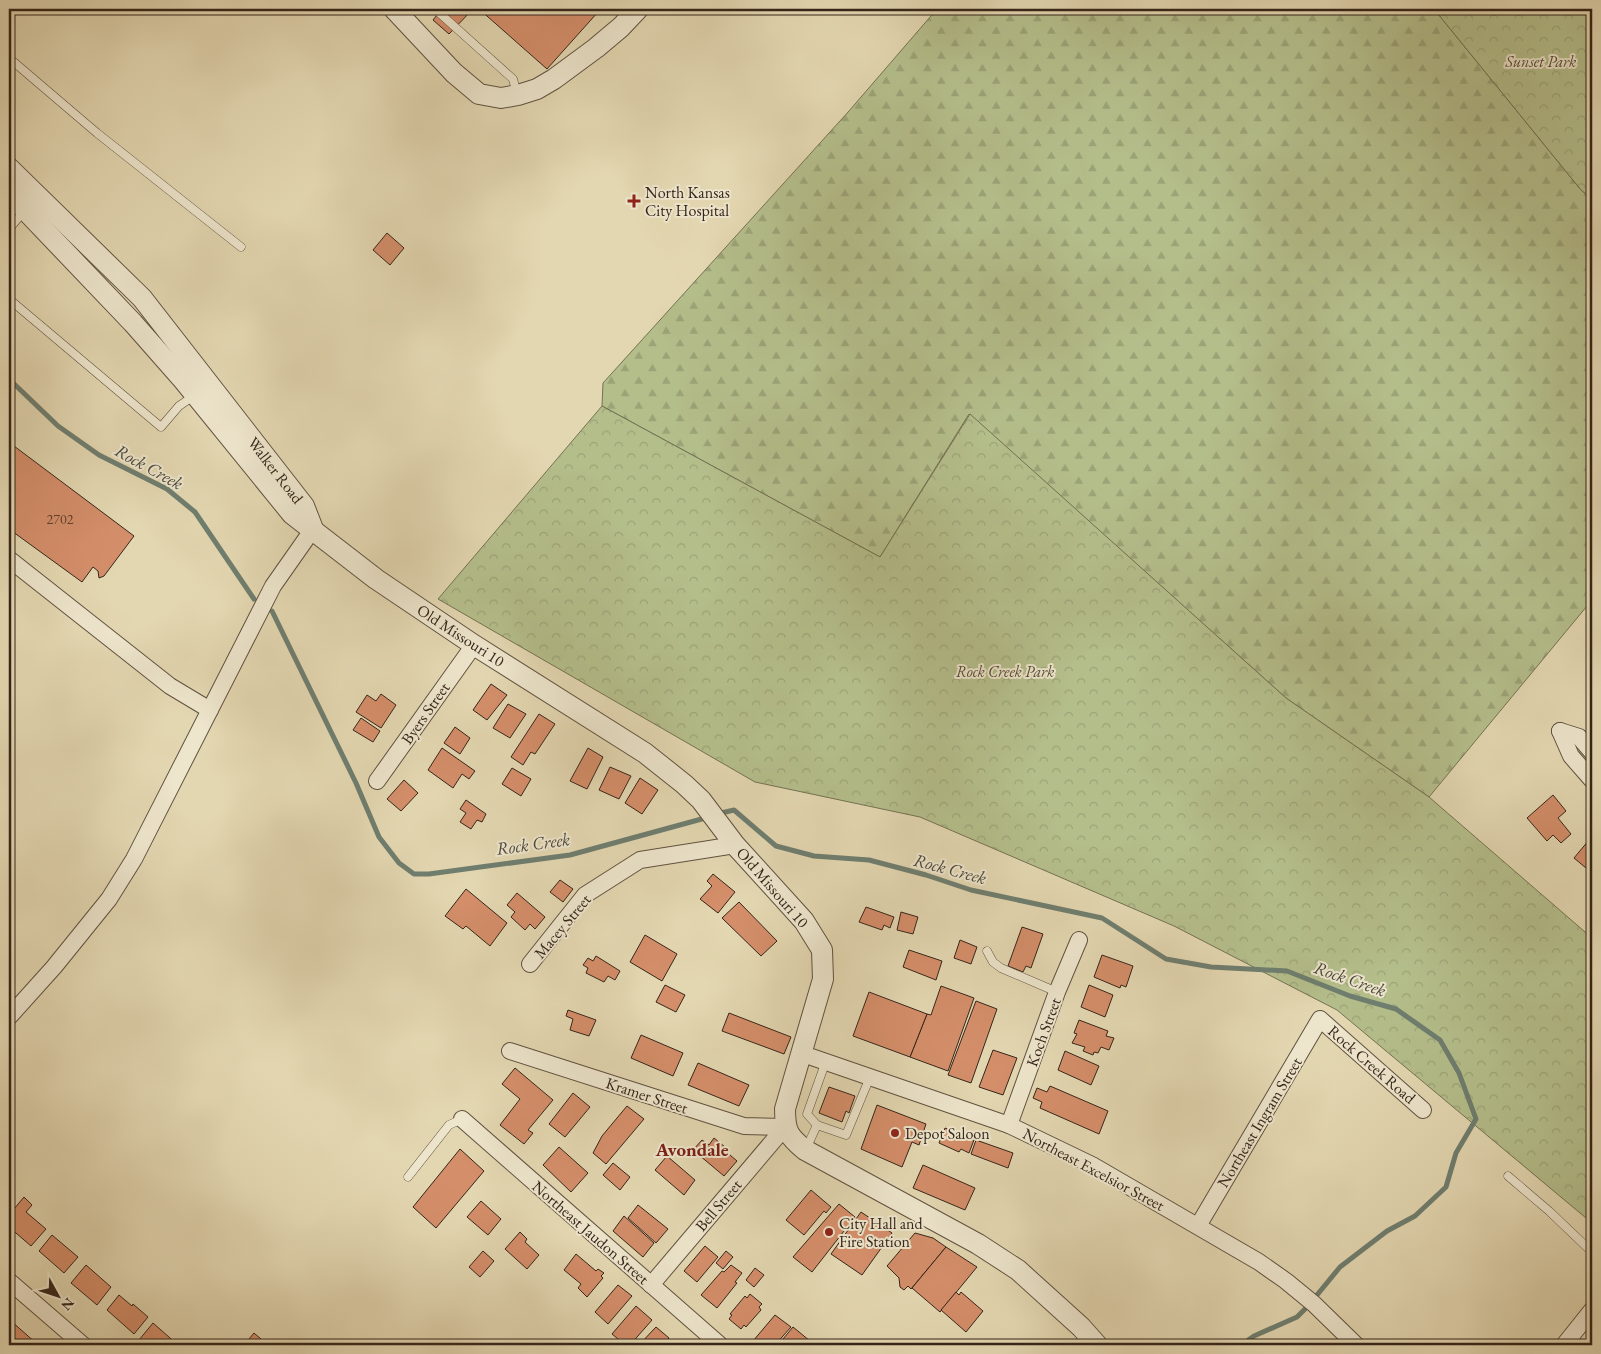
<svg xmlns="http://www.w3.org/2000/svg" width="1601" height="1354" viewBox="0 0 1601 1354" font-family="'EB Garamond',serif">
	<defs>
		<pattern id="forest-firs" width="22" height="20" patternUnits="userSpaceOnUse" patternTransform="scale(1.25)"><rect width="22" height="20" fill="#b4be8b"/><path d="M5 1l3.5 6h-7zM16 11l3.5 6h-7z" fill="#9ba377"/></pattern>
		<pattern id="park-crowns" width="20" height="18" patternUnits="userSpaceOnUse" patternTransform="scale(1.25)"><rect width="20" height="18" fill="#b4be8b"/><path d="M2 6a3 3 0 1 1 6 0M12 15a3 3 0 1 1 6 0" fill="none" stroke="#9ba377"/></pattern>
	</defs>
	<rect width="100%" height="100%" fill="#e3d7b1"/>
	<filter id="stains"><feTurbulence type="fractalNoise" baseFrequency=".004" numOctaves="4"/><feColorMatrix values="0 0 0 0 .2 0 0 0 0 .09 0 0 0 0 .02 0 0 0 .5 -.17"/></filter>
	<radialGradient id="worn" r=".72"><stop offset=".6" stop-color="#630" stop-opacity="0"/><stop offset="1" stop-color="#630" stop-opacity=".3"/></radialGradient>
	<polygon fill="url(#forest-firs)" stroke="#747252" points="937,9 1434,9 1581,190 1592,199 1592,600 1429,797 1286,698 969,414 880,557 602,406 603,383 849,111"/>
	<g fill="url(#park-crowns)" stroke="#747252">
		<polygon points="1434,9 1592,9 1592,199 1581,190"/>
		<polygon points="602,406 880,557 970,414 1286,698 1429,797 1592,938 1592,1223 1337,1010 1174,926 920,817 755,782 438,599"/>
	</g>
	<g fill="none" stroke-linecap="round" stroke-linejoin="round">
		<g stroke="#6f7e6f" stroke-width="5">
			<polyline points="9,379 58,426 99,455 167,489 195,512 254,599"/>
			<polyline points="272,611 356,783 379,837 399,863 414,874 429,874 570,855 709,817"/>
			<polyline points="717,814 734,810 776,846 814,856 869,860 926,875 971,890 1102,918 1166,959 1211,967 1287,971 1350,996 1396,1009 1440,1040 1459,1073 1476,1119 1456,1153 1446,1187 1415,1216 1387,1231 1340,1267 1317,1295"/>
			<polyline points="1241,1345 1254,1336 1297,1317 1308,1306"/>
		</g>
	</g>
	<g fill="#d48e6a" stroke="#35251a">
		<polygon points="442,9 473,9 449,34 433,20"/>
		<polygon points="479,9 594,9 598,12 547,69"/>
		<polygon points="387,233 404,248 390,265 373,250"/>
		<polygon points="14,446 134,536 104,576 99,578 98,571 93,567 82,582 9,529 9,452"/>
		<polygon points="491,684 507,695 487,720 473,710"/>
		<polygon points="381,694 396,705 381,728 356,712 367,695 376,701"/>
		<polygon points="508,704 526,714 510,738 493,728"/>
		<polygon points="539,714 555,724 535,754 531,752 523,765 511,757"/>
		<polygon points="361,718 380,731 373,742 353,730"/>
		<polygon points="455,727 470,738 460,754 444,743"/>
		<polygon points="442,748 475,771 469,779 462,774 453,788 428,770"/>
		<polygon points="588,748 603,757 587,789 570,781"/>
		<polygon points="610,767 631,776 619,799 599,790"/>
		<polygon points="512,768 531,779 521,796 502,784"/>
		<polygon points="640,778 658,790 642,814 625,803"/>
		<polygon points="404,780 418,793 401,811 387,799"/>
		<polygon points="1553,795 1566,811 1558,818 1571,834 1561,843 1553,835 1547,841 1527,818"/>
		<polygon points="466,800 486,814 482,822 477,820 471,829 460,822 466,813 460,809"/>
		<polygon points="1589,840 1592,843 1592,873 1574,858"/>
		<polygon points="713,874 735,892 718,913 700,899 712,886 707,881"/>
		<polygon points="560,880 573,889 563,902 550,892"/>
		<polygon points="466,889 507,923 490,946 466,926 463,929 445,916"/>
		<polygon points="517,893 545,917 535,929 530,924 525,930 511,917 515,912 507,905"/>
		<polygon points="739,902 777,941 761,956 722,918"/>
		<polygon points="866,907 894,917 890,928 884,925 882,930 859,922"/>
		<polygon points="901,912 918,917 913,934 897,930"/>
		<polygon points="1022,927 1043,934 1031,968 1026,966 1023,972 1008,966"/>
		<polygon points="645,935 677,954 662,981 630,962"/>
		<polygon points="960,940 977,947 971,964 954,958"/>
		<polygon points="909,950 942,961 936,980 903,967"/>
		<polygon points="1102,955 1133,966 1126,987 1121,985 1120,988 1094,977"/>
		<polygon points="596,956 620,971 615,980 608,976 604,982 586,973 588,968 583,965 588,958 593,961"/>
		<polygon points="665,985 685,995 676,1012 656,1002"/>
		<polygon points="1089,985 1113,995 1105,1017 1081,1007"/>
		<polygon points="941,986 974,998 948,1071 910,1057 927,1014 931,1015"/>
		<polygon points="869,992 927,1014 910,1057 853,1036"/>
		<polygon points="976,1001 997,1009 971,1083 948,1075"/>
		<polygon points="568,1010 596,1020 589,1036 570,1030 573,1019 566,1016"/>
		<polygon points="729,1013 791,1037 784,1054 722,1031"/>
		<polygon points="1079,1020 1108,1031 1106,1036 1114,1038 1109,1050 1101,1047 1098,1053 1094,1052 1093,1055 1083,1051 1085,1047 1072,1043 1077,1034 1074,1033"/>
		<polygon points="641,1035 683,1053 673,1076 631,1058"/>
		<polygon points="993,1050 1017,1058 1003,1095 979,1087"/>
		<polygon points="1065,1051 1099,1066 1091,1085 1058,1070"/>
		<polygon points="698,1063 749,1085 739,1106 688,1085"/>
		<polygon points="515,1068 553,1100 528,1130 533,1133 524,1144 500,1125 520,1099 502,1084"/>
		<polygon points="1050,1086 1108,1111 1099,1134 1040,1108 1042,1102 1033,1098 1037,1088 1047,1092"/>
		<polygon points="829,1087 855,1096 849,1113 846,1111 842,1122 819,1113"/>
		<polygon points="573,1093 590,1107 565,1137 549,1124"/>
		<polygon points="877,1105 926,1124 919,1145 912,1142 902,1167 861,1149"/>
		<polygon points="627,1106 644,1119 606,1164 593,1153 602,1136"/>
		<polygon points="945,1128 974,1140 969,1153 961,1149 959,1152 939,1143"/>
		<polygon points="714,1138 725,1147 723,1149 737,1161 724,1176 693,1150 702,1140 709,1145"/>
		<polygon points="976,1140 1013,1153 1008,1168 971,1154"/>
		<polygon points="559,1147 588,1173 571,1192 543,1165"/>
		<polygon points="460,1149 484,1171 436,1228 413,1207"/>
		<polygon points="667,1156 695,1180 684,1195 655,1170"/>
		<polygon points="613,1163 630,1177 620,1190 603,1175"/>
		<polygon points="923,1165 975,1188 965,1210 913,1188"/>
		<polygon points="811,1190 831,1207 826,1213 824,1211 804,1235 786,1220"/>
		<polygon points="24,1197 32,1205 26,1212 46,1229 31,1246 9,1227 9,1215"/>
		<polygon points="481,1201 501,1219 488,1235 467,1217"/>
		<polygon points="839,1204 855,1217 812,1272 793,1257"/>
		<polygon points="638,1205 668,1229 656,1243 628,1218"/>
		<polygon points="861,1212 892,1233 862,1275 831,1254"/>
		<polygon points="624,1216 654,1243 643,1257 613,1231"/>
		<polygon points="520,1232 527,1239 525,1242 539,1255 527,1269 505,1249"/>
		<polygon points="915,1233 933,1238 946,1247 911,1289 908,1286 904,1290 900,1287 899,1278 887,1266"/>
		<polygon points="52,1235 78,1257 64,1273 39,1251"/>
		<polygon points="705,1246 718,1257 697,1282 684,1271"/>
		<polygon points="946,1247 977,1267 940,1312 912,1288"/>
		<polygon points="483,1251 494,1261 480,1277 469,1267"/>
		<polygon points="726,1251 733,1257 723,1269 716,1263"/>
		<polygon points="576,1254 596,1271 598,1269 604,1273 601,1276 603,1278 587,1297 578,1288 581,1284 564,1270"/>
		<polygon points="86,1265 111,1287 97,1305 71,1283"/>
		<polygon points="731,1265 742,1273 735,1282 737,1283 717,1308 701,1295 722,1271 724,1272"/>
		<polygon points="755,1268 764,1275 754,1287 746,1280"/>
		<polygon points="618,1285 632,1296 608,1324 595,1312"/>
		<polygon points="956,1292 959,1295 961,1292 983,1311 966,1332 941,1310"/>
		<polygon points="750,1294 762,1304 759,1307 761,1310 746,1327 744,1325 741,1329 729,1319 732,1315 730,1314 745,1296 747,1298"/>
		<polygon points="119,1295 132,1306 133,1304 148,1317 134,1334 107,1310"/>
		<polygon points="636,1306 652,1320 630,1345 613,1345 618,1339 612,1334"/>
		<polygon points="775,1315 791,1327 775,1345 758,1345 753,1341"/>
		<polygon points="11,1321 36,1343 34,1345 9,1345 9,1324"/>
		<polygon points="153,1323 178,1345 146,1345 139,1340"/>
		<polygon points="656,1327 669,1338 664,1345 639,1345"/>
		<polygon points="793,1327 810,1341 807,1345 778,1345"/>
		<polygon points="254,1333 268,1345 244,1345"/>
	</g>
	<g fill="none" stroke-linecap="round" stroke-linejoin="round">
		<defs>
			<g id="service">
				<polyline points="435,9 513,79 517,94"/>
				<polyline points="9,58 97,133 241,247"/>
				<polyline points="9,229 24,211"/>
				<polyline points="9,299 161,427 179,406 195,395"/>
				<polyline points="987,951 993,962 1001,968 1057,992"/>
				<polyline points="817,1125 807,1114 826,1061"/>
				<polyline points="806,1149 817,1125 846,1135 870,1077"/>
				<polyline points="1508,1176 1549,1211 1592,1252"/>
				<polyline points="408,1177 449,1125 462,1119"/>
			</g>
			<g id="minor">
				<polyline points="9,559 170,686 210,710"/>
				<polyline points="1560,731 1571,756 1592,780"/>
				<polyline points="1560,731 1579,737 1592,752"/>
				<polyline points="377,781 474,645"/>
				<polyline points="530,964 585,895 640,860 735,845"/>
				<polyline points="9,1017 54,967 109,899 134,859 273,586 313,529"/>
				<polyline points="510,1051 744,1126 785,1127"/>
				<polyline points="800,1053 1009,1125 1092,1165 1259,1262 1286,1281 1314,1304 1356,1345"/>
				<polyline points="462,1119 720,1345"/>
				<polyline points="1009,1125 1057,992 1079,940"/>
				<polyline points="1198,1226 1320,1019 1423,1110"/>
				<polyline points="9,1281 83,1345"/>
				<polyline points="651,1285 785,1127"/>
				<polyline points="1564,1345 1592,1310"/>
			</g>
			<g id="tertiary">
				<polyline points="394,9 454,73 479,94 501,98 518,95 537,89 554,79 596,48 621,27 638,9"/>
				<polyline points="9,168 142,298 304,506 313,529"/>
				<path d="M 9,193 L 133,323 L 184,381 L 292,514 L 376,579 L 474,645 L 645,753 L 684,784 L 701,800 L 735,845 L 804,921 L 822,950 L 823,979 L 785,1109 C 785,1131 788,1136 805,1150 L 978,1244 L 1018,1270 L 1081,1327 L 1097,1345"/>
			</g>
		</defs>
		<use href="#service" stroke="#605240" stroke-width="9"/>
		<use href="#minor" stroke="#605240" stroke-width="18"/>
		<use href="#tertiary" stroke="#605240" stroke-width="22"/>
		<use href="#service" stroke="#ede5cc" stroke-width="8"/>
		<use href="#minor" stroke="#ede5cc" stroke-width="16"/>
		<use href="#tertiary" stroke="#ede5cc" stroke-width="20"/>
	</g>
	<g fill="#8f2418" stroke="#ede5cc" stroke-width="2">
		<path d="M631.5 193.5h5v5h5v5h-5v5h-5v-5h-5v-5h5z"/>
		<circle cx="895" cy="1133" r="5"/>
		<circle cx="829" cy="1232" r="5"/>
	</g>
	<g text-anchor="middle" stroke-width="4" stroke-linejoin="round" paint-order="stroke">
		<g font-size="14" fill="#5d3f2e">
			<text x="60" y="524">2702</text>
		</g>
		<g font-size="16" font-style="italic" fill="#554b36" stroke="#ede5cc">
			<text x="1541" y="67">Sunset Park</text>
			<text x="1005" y="677">Rock Creek Park</text>
		</g>
		<g font-size="16" fill="#35251a" stroke="#ede5cc" text-anchor="start">
			<text x="645" y="198">North Kansas<tspan x="645" dy="18">City Hospital</tspan></text>
			<text x="905" y="1139">Depot Saloon</text>
			<text x="839" y="1229">City Hall and<tspan x="839" dy="18">Fire Station</tspan></text>
		</g>
		<g font-size="16" fill="#35251a" stroke="#ede5cc">
			<text transform="translate(276 470) rotate(52)" y="6">Walker Road</text>
			<text transform="translate(461 635) rotate(33)" y="6">Old Missouri 10</text>
			<text transform="translate(425 713) rotate(-55)" y="6">Byers Street</text>
			<text transform="translate(773 887) rotate(49)" y="6">Old Missouri 10</text>
			<text transform="translate(562 926) rotate(-50)" y="6">Macey Street</text>
			<text transform="translate(1043 1032) rotate(-70)" y="6">Koch Street</text>
			<text transform="translate(1372 1064) rotate(41)" y="6">Rock Creek Road</text>
			<text transform="translate(647 1095) rotate(18)" y="6">Kramer Street</text>
			<text transform="translate(1259 1122) rotate(-59)" y="6">Northeast Ingram Street</text>
			<text transform="translate(1094 1169) rotate(28)" y="6">Northeast Excelsior Street</text>
			<text transform="translate(718 1205) rotate(-50)" y="6">Bell Street</text>
			<text transform="translate(591 1232) rotate(41)" y="6">Northeast Jaudon Street</text>
		</g>
		<g font-size="18" font-style="italic" fill="#4d4a3e" stroke="#ede5cc">
			<text transform="translate(149 467) rotate(29)" y="6">Rock Creek</text>
			<text transform="translate(533 844) rotate(-8)" y="6">Rock Creek</text>
			<text transform="translate(950 869) rotate(15)" y="6">Rock Creek</text>
			<text transform="translate(1350 979) rotate(19)" y="6">Rock Creek</text>
		</g>
		<g font-size="19" font-weight="bold" fill="#7a1f14" stroke="#ede5cc">
			<text x="692" y="1156">Avondale</text>
		</g>
	</g>
	<rect width="1601" height="1354" fill="none" stroke="#e3d7b1" stroke-width="30"/>
	<rect x="10" y="10" width="1581" height="1334" fill="none" stroke="#35251a" stroke-width="2.5"/>
	<rect x="15" y="15" width="1571" height="1324" fill="none" stroke="#35251a"/>
	<g transform="translate(58 1296) rotate(130)" stroke="#ede5cc" stroke-width="4" paint-order="stroke">
	<path d="M0-4L9 19L0 12L-9 19Z" fill="#35251a"/>
	<text y="-8" font-size="14" font-weight="bold" text-anchor="middle" fill="#35251a">N</text>
	</g>
	<rect width="100%" height="100%" filter="url(#stains)"/>
	<rect width="100%" height="100%" fill="url(#worn)"/>
</svg>
